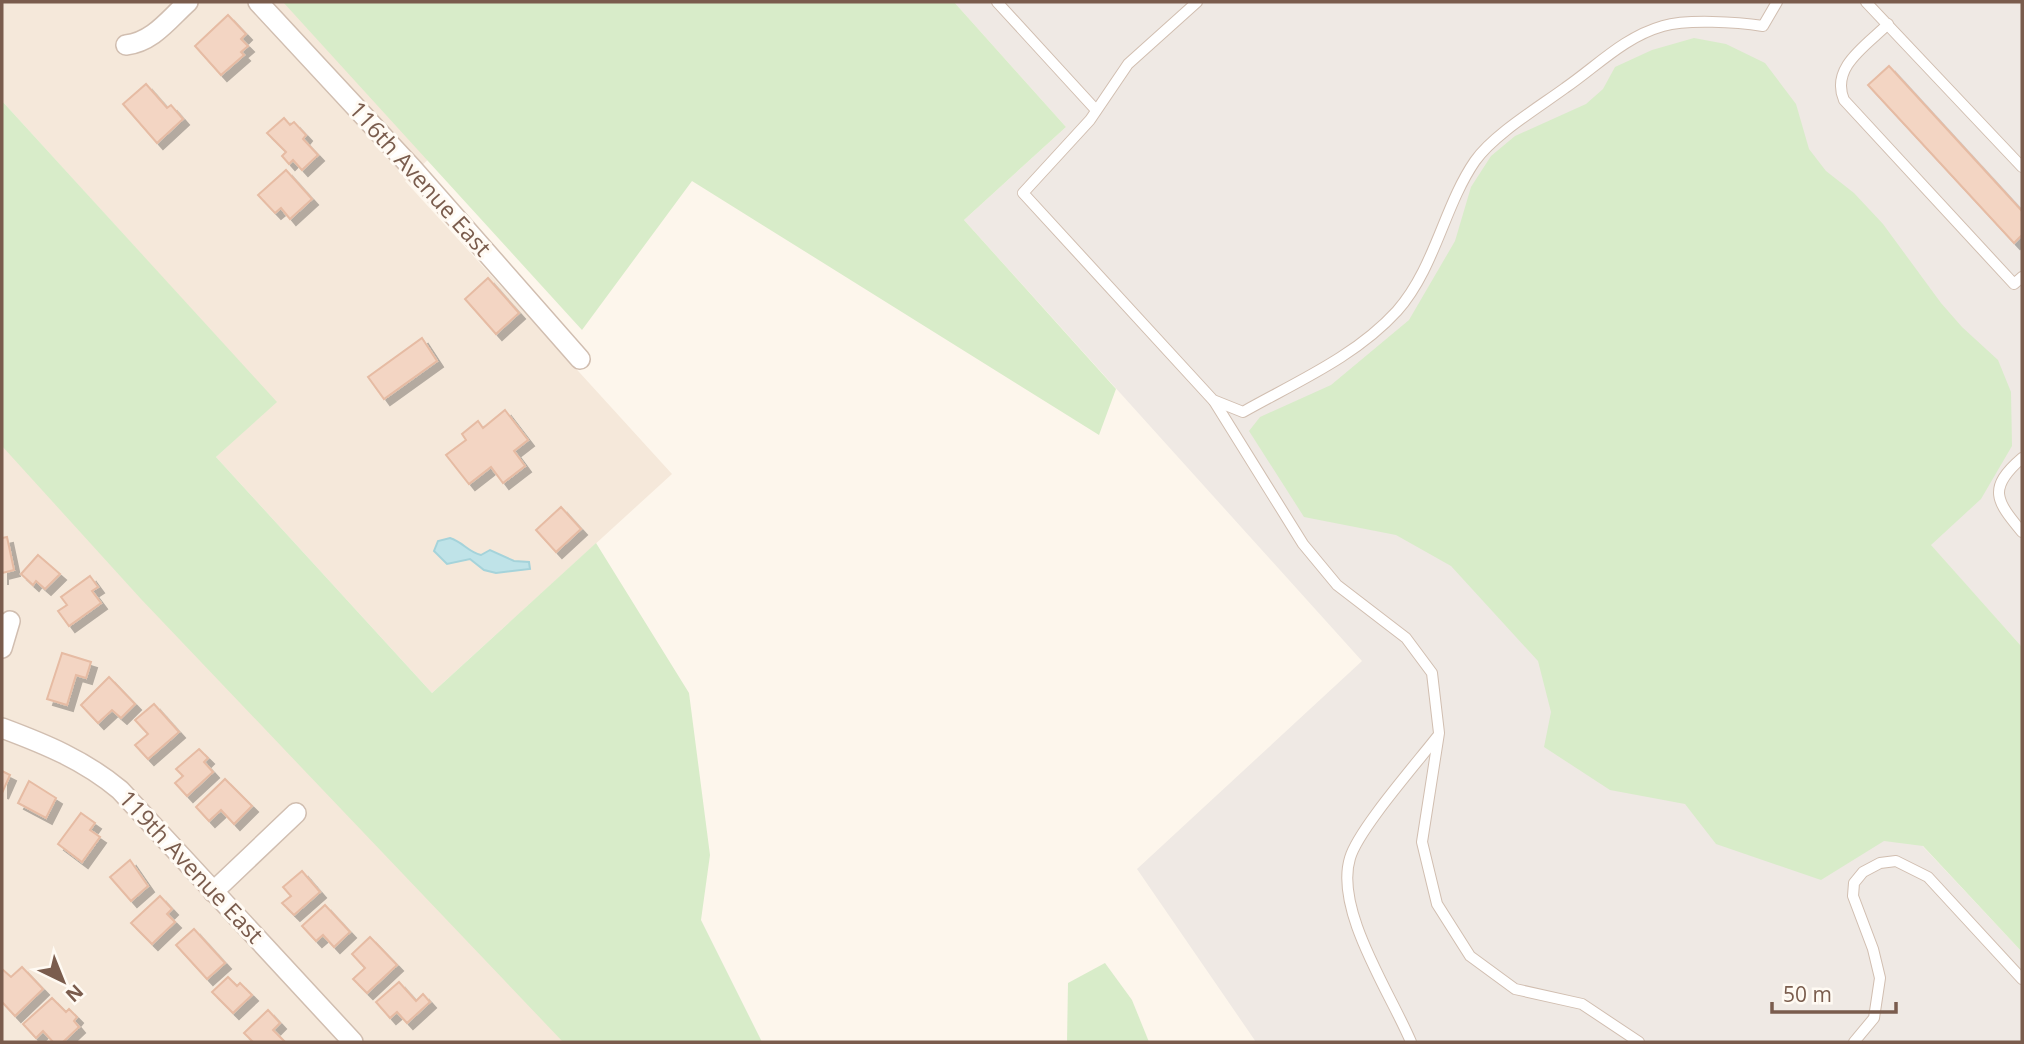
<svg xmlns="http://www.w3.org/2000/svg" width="2024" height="1044" viewBox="0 0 2024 1044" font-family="'Open Sans',sans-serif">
	<defs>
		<filter id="shadow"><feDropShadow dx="6" dy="6" stdDeviation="0" flood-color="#0004"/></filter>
	</defs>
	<rect width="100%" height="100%" fill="#fdf6ec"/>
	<g fill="#f5e8da">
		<polygon points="2,2 598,2 405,181 672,474 432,693 216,457 276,402 2,101"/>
		<polygon points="2,424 578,1042 2,1042"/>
	</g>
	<polygon fill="#efe9e4" points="954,2 2022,2 2022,647 1636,218 1900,822 2022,952 2022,1042 1256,1042 1137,869 1362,661 964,220 1066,127"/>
	<g fill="#d8ecc9">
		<polygon points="283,2 954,2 1066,127 964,220 1116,389 1099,435 692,181 582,330"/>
		<polygon points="1694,38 1726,44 1765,63 1796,104 1809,149 1826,171 1854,193 1883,224 1941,303 1962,327 1998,360 2011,392 2012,446 1981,499 1931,545 2022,647 2022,952 1923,846 1884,841 1821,880 1716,844 1685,804 1610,790 1544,747 1551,712 1538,661 1451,566 1396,535 1304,517 1249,431 1260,417 1331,385 1409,320 1455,241 1471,187 1491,156 1515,136 1586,104 1603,89 1615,67 1652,50"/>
		<polygon points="2,101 277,402 216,457 432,693 596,543 689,693 710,855 701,920 762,1042 563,1042 141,599 2,446"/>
		<polygon points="1105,963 1132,1000 1149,1042 1067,1042 1068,983"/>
	</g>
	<path fill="#bfe3e8" stroke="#a5d3da" stroke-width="2" d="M 450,538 C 463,542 468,552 481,555 L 490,550 L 514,561 L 529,562 L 530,569 L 496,573 L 484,570 L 470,559 L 447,564 L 434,551 L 438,541 Z"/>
	<g fill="#f3d5c3" stroke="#e6bba3" stroke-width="2" filter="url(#shadow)">
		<polygon points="228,15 246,34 241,39 248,46 241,52 244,55 221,75 195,46"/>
		<polygon points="1889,66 2022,211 2022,235 2014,243 1868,85"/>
		<polygon points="146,84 167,108 171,105 183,119 157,143 123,104"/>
		<polygon points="284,118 290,125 294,122 306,135 303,139 318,155 302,170 293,160 289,164 282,156 286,152 267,133"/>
		<polygon points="286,170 312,199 290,219 281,208 275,213 258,195"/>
		<polygon points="488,278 519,313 496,334 465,299"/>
		<polygon points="422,338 437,361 384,399 368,377"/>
		<polygon points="505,410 528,440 514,451 525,466 503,483 491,467 469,484 446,455 466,440 462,434 478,421 483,428"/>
		<polygon points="561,507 581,529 556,552 536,530"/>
		<polygon points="7,537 14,570 2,573 2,579 2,538"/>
		<polygon points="38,555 60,574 45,589 36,581 33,585 21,574"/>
		<polygon points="90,576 98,587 92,591 101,603 69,626 58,611 67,605 61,597"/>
		<polygon points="62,653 91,662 86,678 76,675 67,705 47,699"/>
		<polygon points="109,677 135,704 121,718 112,710 98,723 81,705"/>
		<polygon points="154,704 179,732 148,759 135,745 148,734 135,720"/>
		<polygon points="199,749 208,758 204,762 213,772 187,796 175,783 183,776 176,769"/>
		<polygon points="2,771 10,775 2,793"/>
		<polygon points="225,779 252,806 234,824 221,810 209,821 196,807"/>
		<polygon points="29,781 56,798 46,818 18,803"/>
		<polygon points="81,813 95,823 90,830 100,837 82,862 58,844"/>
		<polygon points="130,860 148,886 131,901 110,877"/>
		<polygon points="302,871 320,892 294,915 282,903 291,896 283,887"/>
		<polygon points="160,896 172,909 167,914 175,922 152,944 131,923"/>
		<polygon points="325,905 350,932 334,947 323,935 316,941 302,926"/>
		<polygon points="194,929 225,963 207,979 176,945"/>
		<polygon points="370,937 397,965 367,993 353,979 365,968 352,954"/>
		<polygon points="22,967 43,989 15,1016 2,1002 2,969 11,977"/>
		<polygon points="228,977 237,986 240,983 252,995 233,1013 212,992"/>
		<polygon points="399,982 416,1001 423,994 430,1002 407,1023 397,1012 390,1018 376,1002"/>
		<polygon points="52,998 66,1012 69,1009 77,1017 74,1021 79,1027 63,1042 53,1042 43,1031 36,1038 23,1024"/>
		<polygon points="268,1010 280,1023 273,1030 285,1042 253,1042 244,1033"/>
	</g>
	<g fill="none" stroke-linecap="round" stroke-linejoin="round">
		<defs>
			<g id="service">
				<polyline points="997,2 1096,110"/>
				<path d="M 1197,2 L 1128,64 L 1090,120 L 1023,193 L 1213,400 L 1243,412 C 1296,382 1355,357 1397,311 C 1435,268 1444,206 1475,161 C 1493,135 1539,107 1565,88 C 1597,66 1624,37 1663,26 C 1687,19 1737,22 1763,26 L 1777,2"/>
				<polyline points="1866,2 2022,167"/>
				<path d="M 1888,24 C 1867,45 1830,67 1844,100 L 2014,284 L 2022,277"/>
				<polyline points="1214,401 1303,544 1337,585 1406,638 1432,673 1439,733 1422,842 1437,904 1470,956 1515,989 1582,1004 1639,1042"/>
				<path d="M 2022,458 C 1987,488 1996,501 2022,532"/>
				<path d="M 1411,1042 C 1391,994 1334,910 1350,858 C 1358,830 1416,764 1437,737"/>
				<polyline points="1854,1042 1874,1018 1880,978 1873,949 1853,896 1854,883 1863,872 1880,863 1896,861 1928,877 2022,979"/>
			</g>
			<g id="minor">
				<polyline points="258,2 413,169 580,359"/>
				<path d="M 126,45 C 153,42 169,19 188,2"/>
				<polyline points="2,648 10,621"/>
				<path d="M 2,728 C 45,744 84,760 120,790 L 353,1042"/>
				<polyline points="213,892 296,813"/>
			</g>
		</defs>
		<use href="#service" stroke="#d1beb0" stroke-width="12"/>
		<use href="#minor" stroke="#d1beb0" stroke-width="22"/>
		<use href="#service" stroke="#fff" stroke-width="10"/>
		<use href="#minor" stroke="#fff" stroke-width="19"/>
	</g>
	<g text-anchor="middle" stroke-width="6" stroke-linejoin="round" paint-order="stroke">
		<g font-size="23" fill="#7a5c4d" stroke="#fffaf3">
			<text transform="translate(420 179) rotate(48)" y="8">116th Avenue East</text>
			<text transform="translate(191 867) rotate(47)" y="8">119th Avenue East</text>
		</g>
	</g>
	<rect width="2024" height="1044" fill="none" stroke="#7a5c4d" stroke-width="7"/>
	<g transform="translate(63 981) rotate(137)" stroke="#fffaf3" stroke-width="5" paint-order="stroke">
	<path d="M0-5L12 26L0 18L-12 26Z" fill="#7a5c4d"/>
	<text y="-10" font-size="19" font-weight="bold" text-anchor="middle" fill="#7a5c4d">N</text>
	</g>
	<path d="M1772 1002v10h124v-10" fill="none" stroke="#7a5c4d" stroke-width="3.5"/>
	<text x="1783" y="1002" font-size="21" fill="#7a5c4d" stroke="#fffaf3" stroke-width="5" paint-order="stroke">50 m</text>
</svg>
